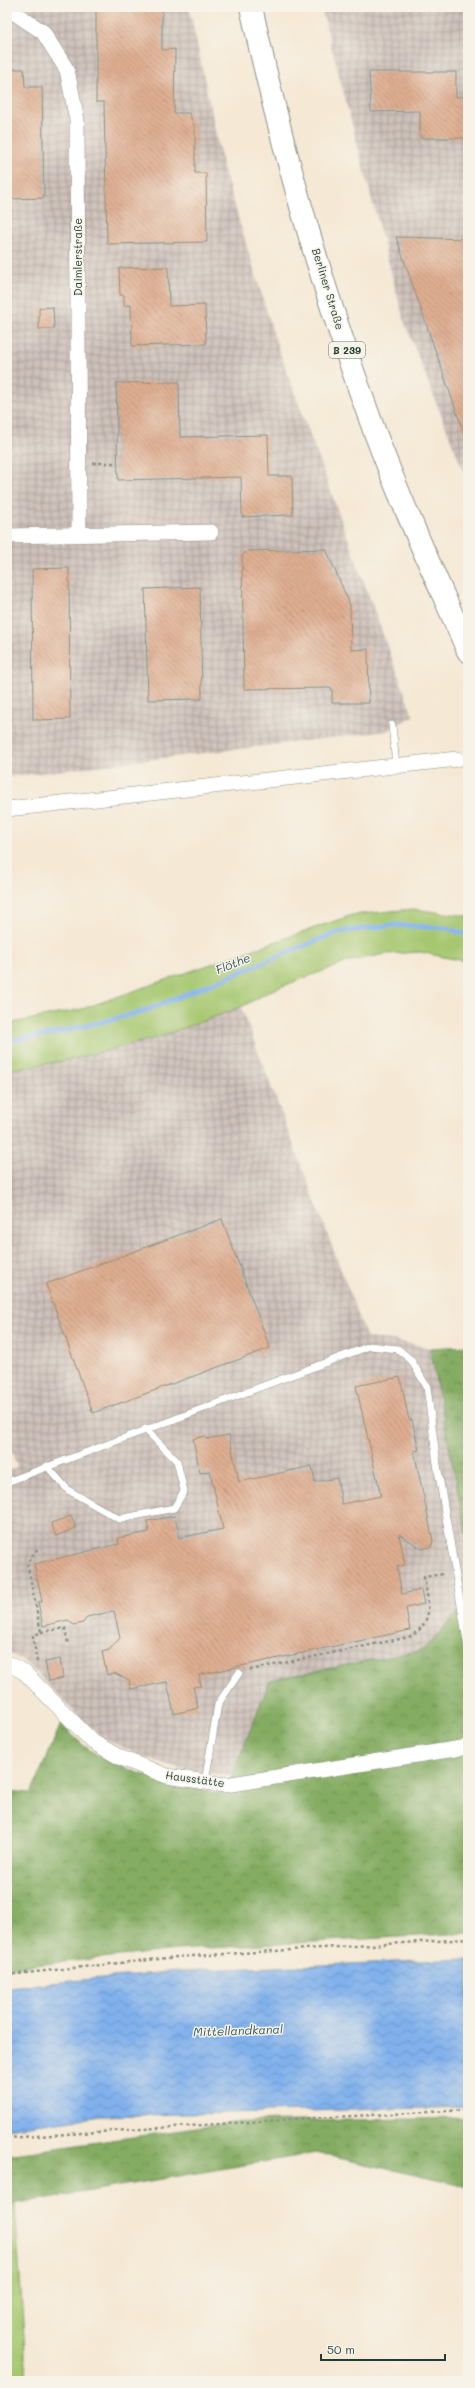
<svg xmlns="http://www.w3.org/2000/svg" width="475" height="2388" viewBox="0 0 475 2388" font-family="Mali,sans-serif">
	<defs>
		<pattern id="industrial-grid" width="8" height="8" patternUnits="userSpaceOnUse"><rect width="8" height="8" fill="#cec1ba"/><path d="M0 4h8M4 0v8" fill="none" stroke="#a79e98"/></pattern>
		<pattern id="forest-crowns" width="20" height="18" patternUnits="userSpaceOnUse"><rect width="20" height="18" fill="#84ac62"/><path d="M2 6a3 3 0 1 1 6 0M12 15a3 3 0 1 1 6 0" fill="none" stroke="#6b8d52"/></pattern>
		<pattern id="water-waves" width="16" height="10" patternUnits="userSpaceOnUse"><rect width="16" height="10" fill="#81b1ec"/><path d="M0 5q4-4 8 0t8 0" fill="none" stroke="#6991c0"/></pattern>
		<pattern id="building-back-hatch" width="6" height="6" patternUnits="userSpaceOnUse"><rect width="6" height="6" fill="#dfae91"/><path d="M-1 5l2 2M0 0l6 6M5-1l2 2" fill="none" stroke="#b48f77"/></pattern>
	</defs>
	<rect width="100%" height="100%" fill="#f7f3e8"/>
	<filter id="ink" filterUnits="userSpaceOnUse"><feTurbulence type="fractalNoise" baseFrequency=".025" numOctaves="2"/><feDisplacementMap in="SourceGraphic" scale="8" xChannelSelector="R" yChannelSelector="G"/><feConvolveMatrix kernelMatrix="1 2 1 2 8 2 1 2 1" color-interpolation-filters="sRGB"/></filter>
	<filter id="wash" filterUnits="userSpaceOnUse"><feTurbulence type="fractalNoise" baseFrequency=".012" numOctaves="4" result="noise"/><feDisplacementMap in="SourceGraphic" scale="16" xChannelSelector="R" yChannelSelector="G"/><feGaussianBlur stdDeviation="0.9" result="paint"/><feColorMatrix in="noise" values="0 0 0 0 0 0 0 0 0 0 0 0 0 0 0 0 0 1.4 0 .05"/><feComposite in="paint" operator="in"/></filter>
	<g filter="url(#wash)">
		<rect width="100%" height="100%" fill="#f5e8d4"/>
		<g fill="url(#industrial-grid)">
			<polygon points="7,7 189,7 224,171 276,342 413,716 387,731 7,777"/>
			<polygon points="321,7 468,7 468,483 404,321"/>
			<polygon points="241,1007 367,1338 393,1340 430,1348 468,1544 468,1602 423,1650 270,1680 232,1776 184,1770 140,1756 102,1737 83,1721 28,1664 7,1652 7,1471 17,1467 7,1438 7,1070 69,1060 160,1037"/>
		</g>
		<g fill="#a6c770" stroke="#628252">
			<polygon points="413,909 468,916 468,962 420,952 386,954 350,961 272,990 241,1007 160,1037 69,1060 7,1070 7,1024 82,1009 352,915"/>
			<polygon points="15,2204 27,2381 7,2381 7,2205"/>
		</g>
		<g fill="url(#forest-crowns)" stroke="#52744b">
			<polygon points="468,1346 468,1544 430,1348"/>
			<path d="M 468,1602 L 468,1933 L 177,1950 L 7,1968 L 7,1791 L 31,1793 L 61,1724 C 71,1733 80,1744 91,1751 C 131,1775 178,1786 223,1793 L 232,1776 L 270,1680 L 423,1650 Z"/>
			<polygon points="468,2118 468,2187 316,2153 7,2205 7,2155 238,2122"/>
		</g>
		<polygon fill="url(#water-waves)" stroke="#507790" points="468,1959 468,2107 102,2116 7,2129 7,1987 178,1971"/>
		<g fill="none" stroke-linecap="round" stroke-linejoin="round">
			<polyline stroke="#81b1ec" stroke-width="5" points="7,1041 52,1034 142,1012 338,932 395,925 447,928 468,935"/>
		</g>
		<g id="blocks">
			<g fill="url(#building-back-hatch)">
				<polygon points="96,7 162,7 162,50 175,49 174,113 189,113 195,128 195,173 206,173 207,242 107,244 104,102 96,102"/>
				<polygon points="7,69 24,69 25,87 42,87 44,198 7,199"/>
				<polygon points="369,72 456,72 456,97 468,96 468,138 420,138 420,111 371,112"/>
				<polygon points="396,237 468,239 468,438 466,439"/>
				<polygon points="168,267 169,306 205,305 206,344 132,346 131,305 124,306 124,295 120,295 119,268"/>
				<polygon points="53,307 54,329 39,329 39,308"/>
				<polygon points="179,382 180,437 268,435 269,476 292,476 293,515 242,517 241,477 118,480 116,383"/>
				<polygon points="326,549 350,605 351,650 368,649 369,703 332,703 332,688 244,689 242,556 247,551"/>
				<polygon points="69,568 70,719 33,720 32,569"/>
				<polygon points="200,587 202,699 148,700 145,589"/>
				<polygon points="222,1219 270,1348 93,1413 46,1284"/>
				<polygon points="400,1377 409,1420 412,1420 419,1450 414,1451 433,1541 431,1547 422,1549 399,1534 405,1565 397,1567 402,1594 421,1590 424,1604 406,1608 410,1630 199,1675 201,1686 193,1687 198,1708 174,1714 167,1682 131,1689 129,1680 114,1673 107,1675 102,1652 109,1650 120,1638 114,1611 87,1617 83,1623 74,1625 68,1620 43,1626 38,1602 42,1602 34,1564 119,1544 118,1538 149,1532 147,1521 175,1516 179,1538 223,1529 210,1471 200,1473 193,1439 205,1436 206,1439 229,1435 239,1482 312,1466 315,1482 337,1478 342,1504 381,1496 356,1386"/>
				<polygon points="71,1516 76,1528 56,1536 51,1523"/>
				<polygon points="60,1659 63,1678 49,1681 45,1662"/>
			</g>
		</g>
	</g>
	<g filter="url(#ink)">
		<use href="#blocks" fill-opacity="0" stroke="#8a9284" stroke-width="1"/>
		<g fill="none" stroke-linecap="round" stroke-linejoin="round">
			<defs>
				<g id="service">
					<polyline points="392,725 396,765"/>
					<polyline points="47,1466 68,1490 119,1519 174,1508 184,1491 177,1461 145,1429"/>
					<polyline points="7,1482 370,1346 398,1349 411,1360 427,1387 437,1464 468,1647"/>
					<polyline points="205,1782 218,1704 239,1673"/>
				</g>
				<g id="minor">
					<polyline points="7,8 43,32 67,70 77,120 79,533"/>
					<polyline points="7,536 211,532"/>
					<polyline points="7,809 457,759"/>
					<polyline points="7,1663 24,1672 93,1742 121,1758 167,1776 225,1785 468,1747"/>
				</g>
				<path id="primary" d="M 251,7 C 280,142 319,277 366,408 C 395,490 433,571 468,651"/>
			</defs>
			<use href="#service" stroke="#8a9284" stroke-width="8"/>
			<use href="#minor" stroke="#8a9284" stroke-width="16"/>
			<use href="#primary" stroke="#8a9284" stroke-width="24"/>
			<g stroke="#8a9284" stroke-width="2.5" stroke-dasharray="3 3" stroke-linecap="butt">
				<polyline points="93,463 117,463"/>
				<polyline points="41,1632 65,1628 68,1644"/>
				<polyline points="37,1662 33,1636 41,1632 27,1563 39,1547"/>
				<path d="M 250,1670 L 409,1637 C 436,1622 428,1602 424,1577 L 444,1574"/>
				<polyline points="7,1975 177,1957 468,1939"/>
				<polyline points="7,2138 295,2119 468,2110"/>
			</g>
			<use href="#service" stroke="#fff" stroke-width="7"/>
			<use href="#minor" stroke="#fff" stroke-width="15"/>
			<use href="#primary" stroke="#fff" stroke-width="22"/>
		</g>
	</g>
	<g text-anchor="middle" stroke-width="3" stroke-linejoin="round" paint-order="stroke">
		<rect fill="#f7f3e8" stroke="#60746a" stroke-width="1" x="329" y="342" width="36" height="16" rx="3"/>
		<g font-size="10" font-weight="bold" fill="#1f3d34">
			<text x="347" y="354">B 239</text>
		</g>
		<g font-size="11" fill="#1f3d34" stroke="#f7f3e8">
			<text transform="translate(78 257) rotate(-90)" y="4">Daimlerstraße</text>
			<text transform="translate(328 289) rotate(73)" y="4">Berliner Straße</text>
			<text transform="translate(195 1779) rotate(8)" y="4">Hausstätte</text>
		</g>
		<g font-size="12" font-style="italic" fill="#385a62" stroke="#f7f3e8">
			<text transform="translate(233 964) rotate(-22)" y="4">Flöthe</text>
			<text transform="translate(238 2031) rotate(-2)" y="4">Mittellandkanal</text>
		</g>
	</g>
	<rect width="475" height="2388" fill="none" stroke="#f7f3e8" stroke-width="24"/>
	<path d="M321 2354v6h124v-6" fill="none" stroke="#1f3d34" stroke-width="2"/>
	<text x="327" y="2354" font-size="12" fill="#1f3d34" stroke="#f7f3e8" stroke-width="3" paint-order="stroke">50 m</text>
</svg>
